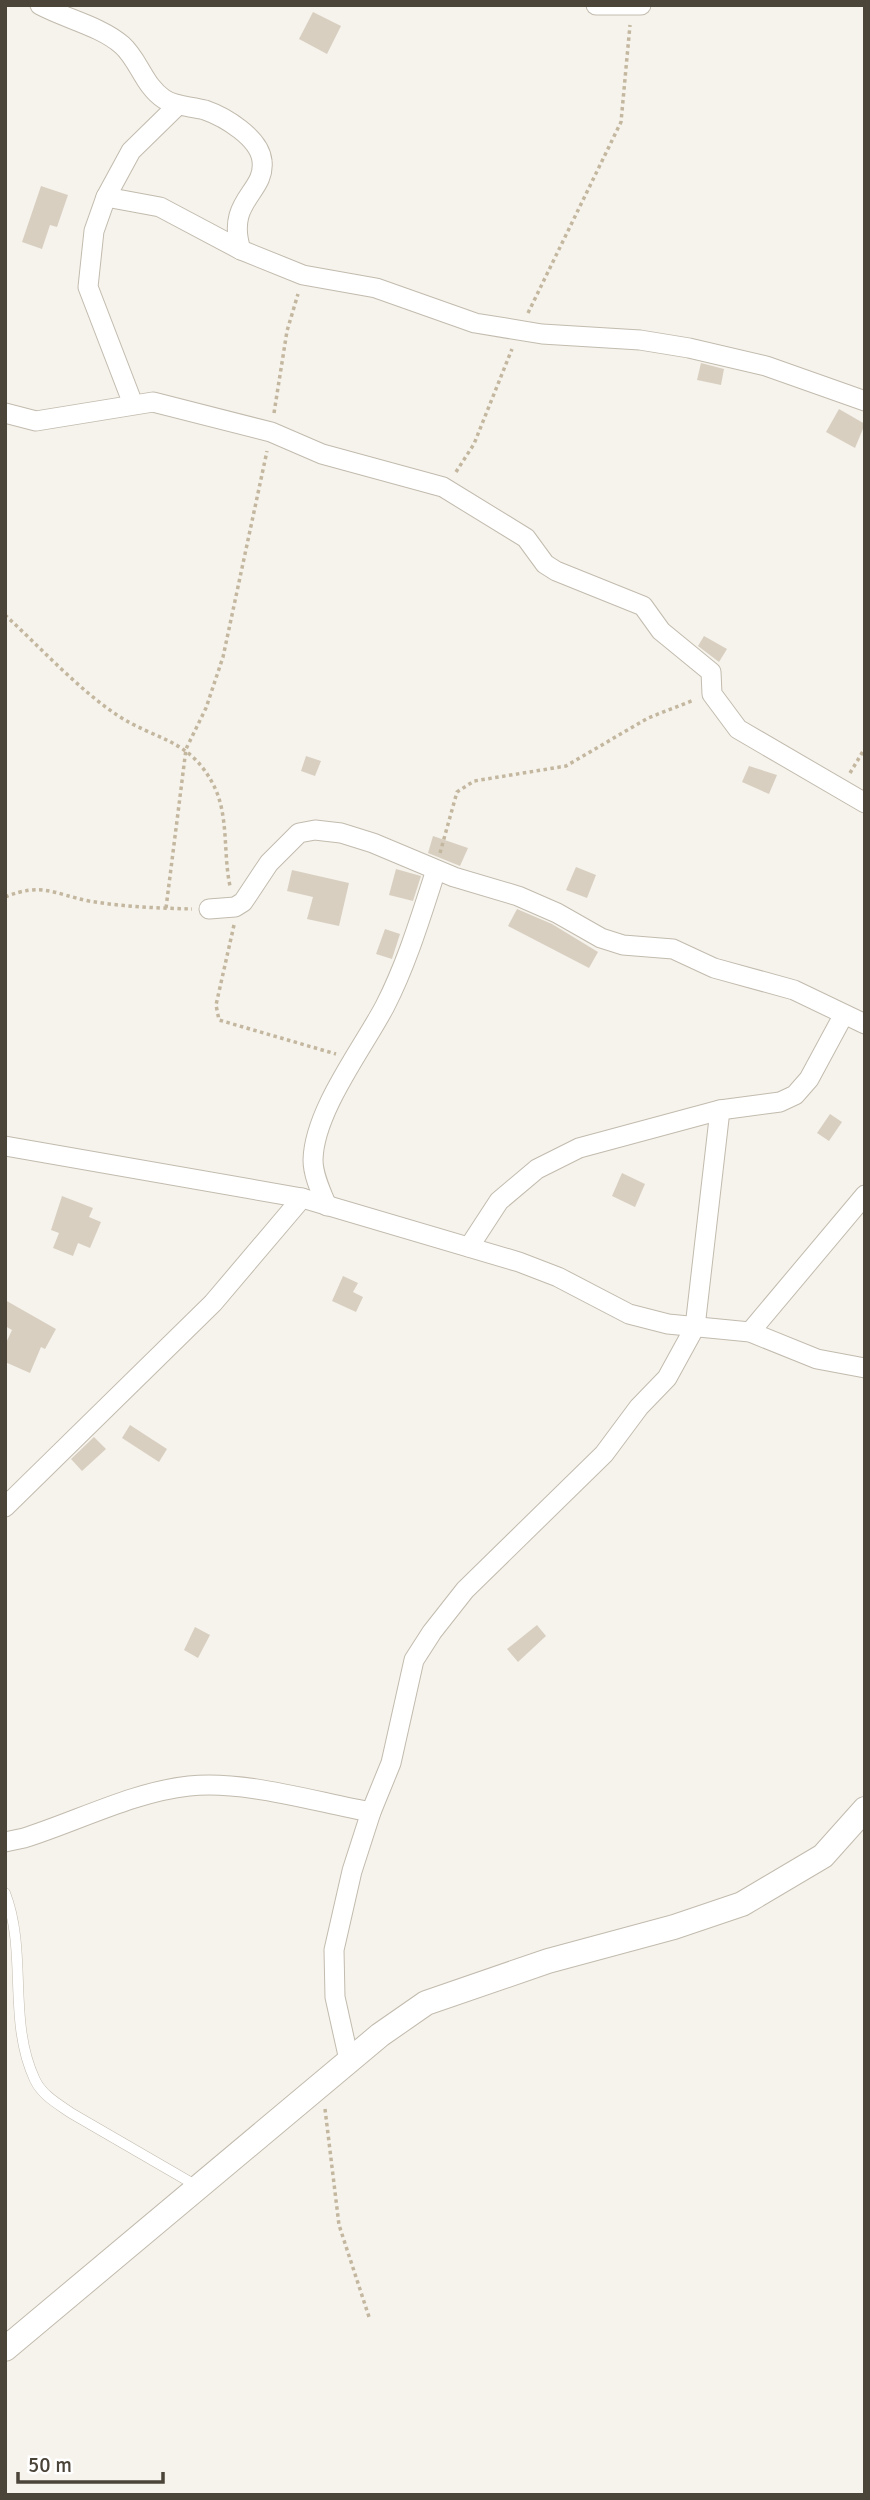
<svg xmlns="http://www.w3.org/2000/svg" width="870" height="2500" viewBox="0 0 870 2500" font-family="Signika,sans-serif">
	<rect width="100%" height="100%" fill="#f6f3ec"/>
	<g fill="#d8cfc1">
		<polygon points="313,12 341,26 327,54 299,39"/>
		<polygon points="41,186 68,195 57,227 50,225 42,249 22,242"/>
		<polygon points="701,363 724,369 721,385 697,380"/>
		<polygon points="839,409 865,424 855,448 826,432"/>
		<polygon points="704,636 727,649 719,662 698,646"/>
		<polygon points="306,756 321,761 315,776 301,771"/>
		<polygon points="749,766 777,775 769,794 742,782"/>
		<polygon points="433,836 468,848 460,866 428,853"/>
		<polygon points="576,867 596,875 587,898 566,890"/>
		<polygon points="396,869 421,876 413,901 389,895"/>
		<polygon points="292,870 349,883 339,926 307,919 313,897 287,891"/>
		<polygon points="517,909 552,924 598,952 589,968 508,926"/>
		<polygon points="385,929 400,934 392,959 376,954"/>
		<polygon points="830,1114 842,1122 829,1141 817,1133"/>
		<polygon points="622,1173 645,1184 635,1207 612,1196"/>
		<polygon points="62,1196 93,1208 89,1217 101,1222 90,1248 78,1243 73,1256 53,1248 59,1233 51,1230"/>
		<polygon points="343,1276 358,1283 353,1292 363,1297 356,1312 332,1301"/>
		<polygon points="5,1300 56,1329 45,1349 41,1347 30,1373 5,1362 5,1345 12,1330 5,1326"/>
		<polygon points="130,1425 167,1449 159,1462 122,1438"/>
		<polygon points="94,1437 106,1449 82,1471 71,1459"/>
		<polygon points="537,1625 546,1636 518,1662 507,1649"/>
		<polygon points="195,1627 210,1635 198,1658 184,1650"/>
	</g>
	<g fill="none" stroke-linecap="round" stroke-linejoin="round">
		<defs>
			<path id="service" d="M 5,1893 C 28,1952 7,2021 35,2080 C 42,2095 58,2104 71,2113 L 197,2186"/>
			<g id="minor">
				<path d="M 40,5 C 66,19 100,26 122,45 C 139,60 144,86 164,99 C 176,107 191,106 205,110 C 225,117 260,138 262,161 C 266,193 225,200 241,250"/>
				<polyline points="596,5 641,5"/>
				<polyline points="106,197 160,207 241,250 303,275 376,288 475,323 542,334 640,340 689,348 766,366 865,401"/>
				<polyline points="133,404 88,287 94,231 106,197 131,151 178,105"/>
				<polyline points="5,413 36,421 153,402 271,432 322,454 443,487 526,538 545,564 556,571 643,606 661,631 711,672 712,694 738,729 865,803"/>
				<polyline points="209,909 235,907 243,902 269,863 299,833 315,830 341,833 373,843 454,877 518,896 557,913 601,938 623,945 673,949 714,968 794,990 865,1024"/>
				<polyline points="5,1146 302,1198 519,1262 558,1277 629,1314 668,1324 750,1332 817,1359 865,1368"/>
				<path d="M 327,1206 C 321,1192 313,1175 313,1160 C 314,1111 363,1048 385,1006 C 407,963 421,916 436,870"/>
				<polyline points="469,1247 499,1201 537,1169 579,1148 720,1110 780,1102 795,1095 809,1079 843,1016"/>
				<polyline points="750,1332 865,1195"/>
				<polyline points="5,1507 213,1303 302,1198"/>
				<path d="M 5,1842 L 24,1838 C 78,1821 133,1792 189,1786 C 245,1780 315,1802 371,1812"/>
				<polyline points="349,2060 335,1997 334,1950 352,1871 371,1812 391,1763 414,1660 432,1632 465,1590 604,1454 639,1407 667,1378 695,1327 720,1110"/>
			</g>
			<polyline id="tertiary" points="5,2349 380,2035 426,2003 548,1961 674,1927 742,1904 823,1856 865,1809"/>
		</defs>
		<use href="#service" stroke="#c2bbae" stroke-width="11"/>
		<use href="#minor" stroke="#c2bbae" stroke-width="21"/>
		<use href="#tertiary" stroke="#c2bbae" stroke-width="26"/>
		<g stroke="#c4b79f" stroke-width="3.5" stroke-dasharray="3.5 3.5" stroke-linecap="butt">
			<polyline points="528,313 621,122 630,25"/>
			<polyline points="274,413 287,331 298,294"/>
			<polyline points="456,472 474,444 512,349"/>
			<path d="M 5,615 C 40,647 78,689 117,715 C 156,741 190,738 214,786 C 229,816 223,854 230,886"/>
			<polyline points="850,773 865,748"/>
			<polyline points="440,853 457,792 474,781 566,766 648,718 694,700"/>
			<path d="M 5,897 C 42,882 54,894 89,901 C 123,907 159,908 192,909"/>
			<polyline points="166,908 186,749 206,708 223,657 267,451"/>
			<polyline points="234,925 216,1005 219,1020 336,1054"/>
			<polyline points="325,2109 339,2225 370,2320"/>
		</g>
		<use href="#service" stroke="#fff" stroke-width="10"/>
		<use href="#minor" stroke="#fff" stroke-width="19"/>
		<use href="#tertiary" stroke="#fff" stroke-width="24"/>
	</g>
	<rect width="870" height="2500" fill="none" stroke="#4b4439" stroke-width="14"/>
	<path d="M18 2472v10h145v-10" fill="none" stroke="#4b4439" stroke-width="3.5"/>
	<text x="28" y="2472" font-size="21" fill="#4b4439" stroke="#ffffff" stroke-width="5" paint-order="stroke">50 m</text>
</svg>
